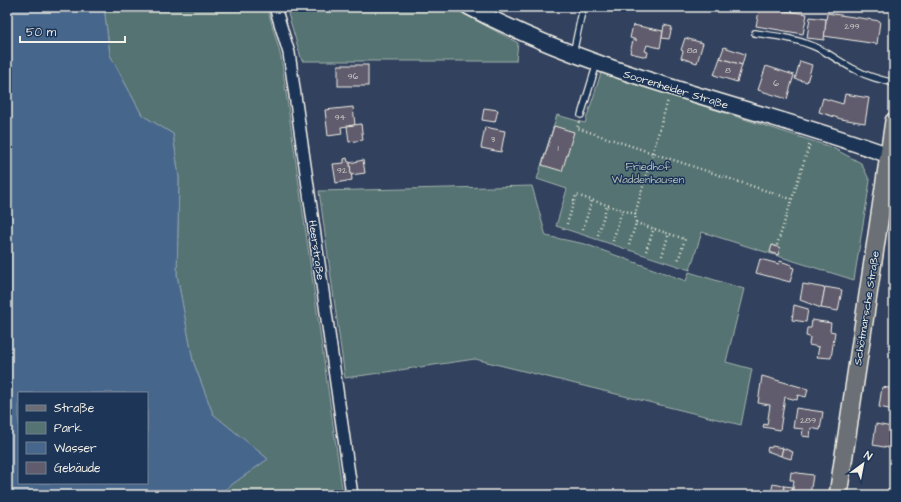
<svg xmlns="http://www.w3.org/2000/svg" width="901" height="502" viewBox="0 0 901 502" font-family="'Architects Daughter',sans-serif">
	<rect width="100%" height="100%" fill="#31415e"/>
	<filter id="ink" filterUnits="userSpaceOnUse"><feTurbulence type="fractalNoise" baseFrequency=".025" numOctaves="2"/><feDisplacementMap in="SourceGraphic" scale="8" xChannelSelector="R" yChannelSelector="G"/><feConvolveMatrix kernelMatrix="1 2 1 2 8 2 1 2 1" color-interpolation-filters="sRGB"/></filter>
	<g filter="url(#ink)">
		<g fill="#547372" stroke="#a4b2ad">
			<polygon points="104,7 267,7 281,57 343,495 217,495 268,459 213,414 193,361 177,275 179,178 173,134 142,115 110,55"/>
			<polygon points="286,7 451,7 518,43 516,61 302,61"/>
			<polygon points="601,73 831,147 861,163 870,181 854,280 702,232 690,270 556,226 567,189 537,179 557,115 585,123"/>
			<polygon points="532,186 546,236 585,244 686,281 689,272 744,289 726,362 752,369 741,425 475,359 345,378 319,191"/>
		</g>
		<path fill="#46668b" stroke="#8c9eb0" fill-rule="evenodd" d="M 7,7 L 104,7 L 110,55 L 142,115 L 173,134 L 179,178 L 177,275 L 193,361 L 213,414 L 268,459 L 217,495 L 7,495 ZM 19,393 L 147,393 L 147,483 L 19,483 Z"/>
		<g fill="#605c6d" stroke="#f4f1e8">
			<polygon points="760,7 807,14 803,34 756,26"/>
			<polygon points="827,13 880,21 877,44 824,36"/>
			<polygon points="810,17 826,19 824,40 807,38"/>
			<polygon points="633,25 663,31 660,48 647,45 645,51 648,52 647,57 630,53 633,40 637,40 630,38"/>
			<polygon points="664,25 672,27 669,39 662,38"/>
			<polygon points="685,38 703,43 697,63 681,58 683,51 681,50"/>
			<polygon points="724,47 745,54 742,65 720,58"/>
			<polygon points="720,58 742,65 737,82 714,75"/>
			<polygon points="800,61 812,65 807,82 795,79"/>
			<rect x="338" y="65" width="30" height="21"/>
			<polygon points="766,66 794,75 787,99 758,90"/>
			<polygon points="845,94 869,98 865,123 841,119 819,112 823,98 843,104"/>
			<polygon points="353,107 355,125 341,127 342,134 328,136 325,110"/>
			<polygon points="484,108 498,110 495,122 482,120"/>
			<polygon points="361,124 363,140 349,142 347,126"/>
			<polygon points="554,126 574,132 562,171 542,165"/>
			<polygon points="485,127 505,131 501,152 481,148"/>
			<polygon points="347,158 348,162 350,162 352,180 336,183 333,164 344,163 344,159"/>
			<polygon points="363,160 365,173 351,175 350,163"/>
			<polygon points="772,245 780,248 778,255 770,252"/>
			<polygon points="760,259 779,264 780,261 792,265 791,267 794,268 790,282 756,273"/>
			<polygon points="803,284 825,288 821,308 800,300"/>
			<polygon points="825,287 842,290 838,311 821,308"/>
			<polygon points="794,305 808,309 806,322 792,320"/>
			<polygon points="812,320 831,323 830,331 835,332 831,358 817,357 819,347 809,345 810,337 806,336 807,328 811,328"/>
			<polygon points="762,376 808,389 806,397 798,395 797,400 785,397 780,430 763,427 764,424 767,425 770,405 758,403"/>
			<polygon points="882,387 894,389 894,410 879,407"/>
			<polygon points="796,408 823,412 820,430 811,428 810,437 802,436 803,429 793,428"/>
			<polygon points="876,424 892,427 889,448 873,445"/>
			<polygon points="772,446 783,448 781,456 767,451 768,447 771,448"/>
			<polygon points="783,448 793,452 791,459 781,456"/>
			<polygon points="791,472 813,475 810,495 792,495 794,480 790,480"/>
			<polygon points="773,484 784,486 783,495 771,493"/>
			<polygon points="784,486 793,487 792,495 783,495"/>
		</g>
		<g fill="none" stroke-linecap="round" stroke-linejoin="round">
			<defs>
				<g id="lane">
					<path d="M 755,33 C 775,36 794,38 813,46 C 828,52 841,63 856,70 C 868,77 881,80 894,83"/>
					<polyline points="573,54 583,7"/>
					<polyline points="581,115 597,63"/>
				</g>
				<polyline id="street" points="275,7 289,53 352,495"/>
				<path id="secondary" d="M 469,7 C 604,79 752,105 894,157"/>
				<polyline id="primary" points="838,495 894,121"/>
			</defs>
			<use href="#lane" stroke="#f4f1e8" stroke-width="8"/>
			<use href="#street" stroke="#f4f1e8" stroke-width="14"/>
			<use href="#secondary" stroke="#f4f1e8" stroke-width="18"/>
			<use href="#primary" stroke="#f4f1e8" stroke-width="20"/>
			<g stroke="#f4f1e8" stroke-width="2.5" stroke-dasharray="1 3" stroke-linecap="butt">
				<polyline points="579,122 577,128 791,199"/>
				<polyline points="636,223 685,239 678,261"/>
				<polyline points="567,224 576,195 635,214 668,100"/>
				<polyline points="583,229 592,200"/>
				<polyline points="598,235 607,205"/>
				<polyline points="613,241 622,210"/>
				<polyline points="629,245 636,223 635,214"/>
				<polyline points="777,245 810,143"/>
				<polyline points="646,251 654,228"/>
				<polyline points="662,256 669,233"/>
			</g>
			<use href="#lane" stroke="#1d3557" stroke-width="5.5"/>
			<use href="#street" stroke="#1d3557" stroke-width="11"/>
			<use href="#secondary" stroke="#1d3557" stroke-width="15"/>
			<use href="#primary" stroke="#6b6f75" stroke-width="17"/>
		</g>
	</g>
	<g text-anchor="middle" stroke-width="3" stroke-linejoin="round" paint-order="stroke">
		<g font-size="9" fill="#cfccc9">
			<text x="852" y="29">299</text>
			<text x="692" y="53">8a</text>
			<text x="728" y="73">8</text>
			<text x="353" y="79">96</text>
			<text x="776" y="86">6</text>
			<text x="340" y="120">94</text>
			<text x="493" y="142">3</text>
			<text x="558" y="151">1</text>
			<text x="342" y="173">92</text>
			<text x="808" y="423">289</text>
		</g>
		<g font-size="11" fill="#f4f1e8" stroke="#1d3557">
			<text transform="translate(676 89) rotate(17)" y="4">Soorenheider Straße</text>
			<text transform="translate(317 250) rotate(82)" y="4">Heerstraße</text>
			<text transform="translate(866 308) rotate(-81)" y="4">Schötmarsche Straße</text>
		</g>
		<g font-size="11" fill="#b4bfb9" stroke="#1d3557">
			<text x="648" y="170">Friedhof<tspan x="648" dy="13">Waddenhausen</tspan></text>
		</g>
	</g>
	<rect width="901" height="502" fill="none" stroke="#1d3557" stroke-width="24"/>
	<rect x="12" y="12" width="877" height="478" fill="none" stroke="#f4f1e8" stroke-width="1.5" filter="url(#ink)"/>
	<rect x="18" y="392" width="130" height="92" fill="#1d3557" stroke="#738091"/>
	<rect x="26" y="405" width="20" height="6" fill="#6b6f75" stroke="#738091"/>
	<text x="54" y="412" font-size="12" fill="#f4f1e8">Straße</text>
	<rect x="26" y="422" width="20" height="12" fill="#547372" stroke="#738091"/>
	<text x="54" y="432" font-size="12" fill="#f4f1e8">Park</text>
	<rect x="26" y="442" width="20" height="12" fill="#46668b" stroke="#738091"/>
	<text x="54" y="452" font-size="12" fill="#f4f1e8">Wasser</text>
	<rect x="26" y="462" width="20" height="12" fill="#605c6d" stroke="#738091"/>
	<text x="54" y="472" font-size="12" fill="#f4f1e8">Gebäude</text>
	<g transform="translate(863 464) rotate(32)" stroke="#1d3557" stroke-width="3" paint-order="stroke">
	<path d="M0-3L7 15L0 10L-7 15Z" fill="#f4f1e8"/>
	<text y="-6" font-size="11" font-weight="bold" text-anchor="middle" fill="#f4f1e8">N</text>
	</g>
	<path d="M20 36v6h105v-6" fill="none" stroke="#f4f1e8" stroke-width="2"/>
	<text x="26" y="36" font-size="12" fill="#f4f1e8" stroke="#1d3557" stroke-width="3" paint-order="stroke">50 m</text>
</svg>
